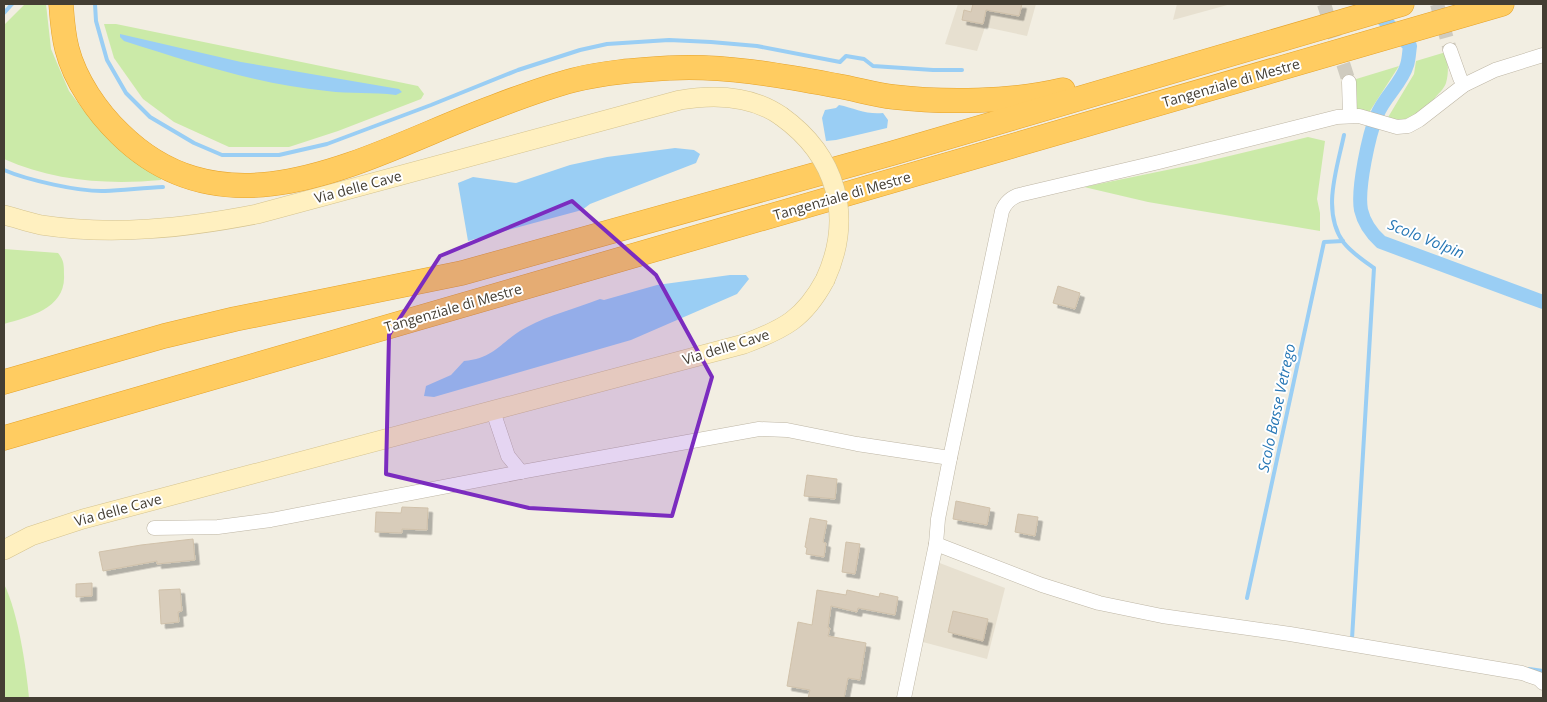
<svg xmlns="http://www.w3.org/2000/svg" width="1547" height="702" viewBox="0 0 1547 702" font-family="'Open Sans',sans-serif">
	<defs>
		<filter id="shadow"><feDropShadow dx="4.5" dy="4.5" stdDeviation="0" flood-color="#0004"/></filter>
	</defs>
	<rect width="100%" height="100%" fill="#f2eee2"/>
	<g fill="#e7e0d0">
		<polygon points="958,4 1036,4 1027,36 985,27 977,51 945,44"/>
		<polygon points="1177,4 1231,4 1173,20"/>
		<polygon points="937,562 1005,588 987,659 919,641"/>
	</g>
	<g fill="#cbeaa8">
		<path d="M 25,4 L 46,4 L 51,49 L 69,91 L 91,120 L 128,155 L 162,175 L 161,180 C 108,185 53,181 4,159 L 4,25 Z"/>
		<polygon points="104,24 116,24 418,86 424,94 421,99 338,131 289,147 229,147 174,122 143,99 114,58"/>
		<path d="M 1446,52 C 1448,63 1449,73 1446,83 C 1444,89 1438,94 1434,99 C 1420,113 1407,124 1387,119 L 1414,74 L 1416,61 Z"/>
		<polygon points="1399,66 1368,114 1356,110 1353,80"/>
		<polygon points="1308,137 1325,141 1317,199 1320,213 1320,231 1148,202 1084,187 1196,164"/>
		<path d="M 4,249 L 58,253 C 64,260 64,265 64,275 C 66,308 30,317 4,324 Z"/>
		<path d="M 4,584 C 18,612 26,666 29,698 L 4,698 Z"/>
	</g>
	<g fill="#9acef4">
		<path d="M 120,34 L 241,62 L 399,89 L 402,92 L 396,95 C 373,92 350,94 327,91 C 257,84 190,62 124,41 L 120,37 Z"/>
		<path d="M 839,105 C 854,108 867,115 883,113 L 888,120 L 887,128 L 836,140 L 826,141 L 822,118 L 825,110 L 836,108 Z"/>
		<polygon points="675,148 694,150 700,154 696,163 590,204 582,210 468,241 458,183 473,177 516,183 570,165 607,157"/>
		<path d="M 730,275 L 746,275 L 749,279 L 737,294 L 631,340 L 434,397 L 424,396 L 426,386 L 451,375 L 464,361 C 497,358 501,340 527,327 C 549,315 577,308 600,299 L 604,300 L 657,285 Z"/>
	</g>
	<g fill="none" stroke-linecap="round" stroke-linejoin="round">
		<g stroke="#9acef4" stroke-width="4">
			<polyline points="95,4 96,21 107,60 126,93 150,117 194,143 222,155 279,155 327,144 431,105 518,70 580,50 607,44 669,40 711,42 757,46 840,62 846,56 864,59 873,66 933,70 962,70"/>
			<polyline points="4,13 12,4"/>
			<path d="M 1344,135 C 1337,169 1321,212 1344,243 C 1352,253 1364,261 1374,268 L 1352,639"/>
			<path d="M 4,170 C 27,180 80,192 105,191 C 124,190 144,188 163,187"/>
			<polyline points="1247,598 1324,242 1343,241"/>
			<polyline points="1529,669 1543,671"/>
		</g>
		<path stroke="#9acef4" stroke-width="14" d="M 1372,8 L 1410,46 C 1409,52 1409,59 1407,65 C 1402,83 1384,97 1377,115 C 1369,134 1357,189 1361,210 C 1364,223 1371,233 1381,242 L 1543,302"/>
	</g>
	<g fill="#d8ccba" stroke="#d0c1aa" filter="url(#shadow)">
		<polygon points="973,4 1022,4 1019,16 986,10 983,24 962,20 964,10 971,12"/>
		<polygon points="1058,286 1080,293 1075,309 1053,303"/>
		<polygon points="807,475 837,479 835,499 804,496"/>
		<polygon points="956,501 990,508 987,525 953,519"/>
		<polygon points="402,507 428,508 427,530 402,529 402,533 375,532 376,512 401,513"/>
		<polygon points="1018,514 1038,517 1035,536 1015,532"/>
		<polygon points="810,518 827,521 823,542 826,543 824,557 806,554 807,548 805,547"/>
		<polygon points="193,539 195,560 157,564 157,561 103,571 99,552 141,545"/>
		<polygon points="846,542 860,544 855,574 842,572"/>
		<polygon points="92,583 92,596 76,597 76,584"/>
		<polygon points="180,589 182,611 178,612 179,622 161,624 159,590"/>
		<polygon points="817,590 846,595 847,590 879,597 880,593 898,597 895,615 858,608 857,612 831,606 828,628 830,628 828,636 866,643 860,680 848,678 844,698 808,698 810,690 787,686 798,622 812,625"/>
		<polygon points="953,611 988,619 983,641 948,632"/>
	</g>
	<g fill="none" stroke-linecap="round" stroke-linejoin="round">
		<g stroke="#cfcbbf" stroke-width="14" stroke-dasharray="14 7" stroke-linecap="butt">
			<polyline points="1324,4 1349,82"/>
			<polyline points="1437,4 1450,50"/>
		</g>
		<defs>
			<g id="minor">
				<polyline points="1450,50 1460,78 1464,85"/>
				<polyline points="1349,82 1350,115"/>
				<polyline points="493,411 508,456 521,472"/>
				<polyline points="154,528 218,527 271,520 521,472 759,429 787,430 857,444 950,458"/>
				<polyline points="936,544 1042,585 1099,603 1162,616 1290,634 1522,673 1539,679 1543,683"/>
				<path d="M 904,698 L 936,544 L 938,519 L 950,458 L 1002,211 C 1006,201 1013,196 1023,194 L 1159,162 L 1337,117 L 1359,116 L 1397,127 L 1408,126 L 1419,120 L 1464,85 L 1495,70 L 1543,55"/>
			</g>
			<g id="secondary">
				<path d="M 4,215 C 16,218 28,222 41,225 C 113,236 185,228 257,214 L 680,100 C 715,94 751,95 781,116"/>
				<path d="M 4,550 L 31,536 L 83,519 L 744,344 C 784,329 804,319 825,280"/>
			</g>
			<g id="motorway">
				<path d="M 61,4 C 62,18 63,34 67,49 C 75,80 97,112 120,134 C 232,244 376,150 494,107 C 520,97 547,87 574,80 C 605,72 638,70 670,68 C 726,65 783,76 838,86 C 856,89 875,95 894,97 C 945,103 1012,102 1063,90"/>
				<polyline points="4,382 164,336 235,319 462,273 893,153 1402,4"/>
				<polyline points="4,438 1502,4"/>
			</g>
		</defs>
		<use href="#minor" stroke="#beb6a5" stroke-width="15"/>
		<use href="#secondary" stroke="#d5c38f" stroke-width="20"/>
		<use href="#motorway" stroke="#e5a229" stroke-width="25"/>
		<use href="#minor" stroke="#fff" stroke-width="14"/>
		<use href="#secondary" stroke="#fff0c0" stroke-width="19"/>
		<use href="#motorway" stroke="#ffcc61" stroke-width="24"/>
		<defs>
			<path id="secondary-bridge" d="M 781,116 C 837,156 854,217 825,280"/>
		</defs>
		<use href="#secondary-bridge" stroke="#d5c38f" stroke-width="20" stroke-linecap="butt"/>
		<use href="#secondary-bridge" stroke="#fff0c0" stroke-width="19"/>
	</g>
	<path fill="#7b2cbf" fill-opacity="0.2" stroke="#7b2cbf" stroke-width="4" stroke-linejoin="round" d="M 572,201 L 656,275 L 712,377 L 672,516 L 529,508 L 386,474 L 389,335 L 440,256 Z"/>
	<g text-anchor="middle" stroke-width="4" stroke-linejoin="round" paint-order="stroke">
		<g font-size="14" fill="#443e33" stroke="#fff">
			<text transform="translate(1231 83) rotate(-16)" y="5">Tangenziale di Mestre</text>
			<text transform="translate(358 187) rotate(-15)" y="5">Via delle Cave</text>
			<text transform="translate(842 196) rotate(-16)" y="5">Tangenziale di Mestre</text>
			<text transform="translate(453 308) rotate(-16)" y="5">Tangenziale di Mestre</text>
			<text transform="translate(726 347) rotate(-17)" y="5">Via delle Cave</text>
			<text transform="translate(118 510) rotate(-15)" y="5">Via delle Cave</text>
		</g>
		<g font-size="15" font-style="italic" fill="#2777b5" stroke="#fff">
			<text transform="translate(1426 239) rotate(22)" y="5">Scolo Volpin</text>
			<text transform="translate(1277 408) rotate(-78)" y="5">Scolo Basse Vetrego</text>
		</g>
	</g>
	<rect width="1547" height="702" fill="none" stroke="#443e33" stroke-width="10"/>
</svg>
